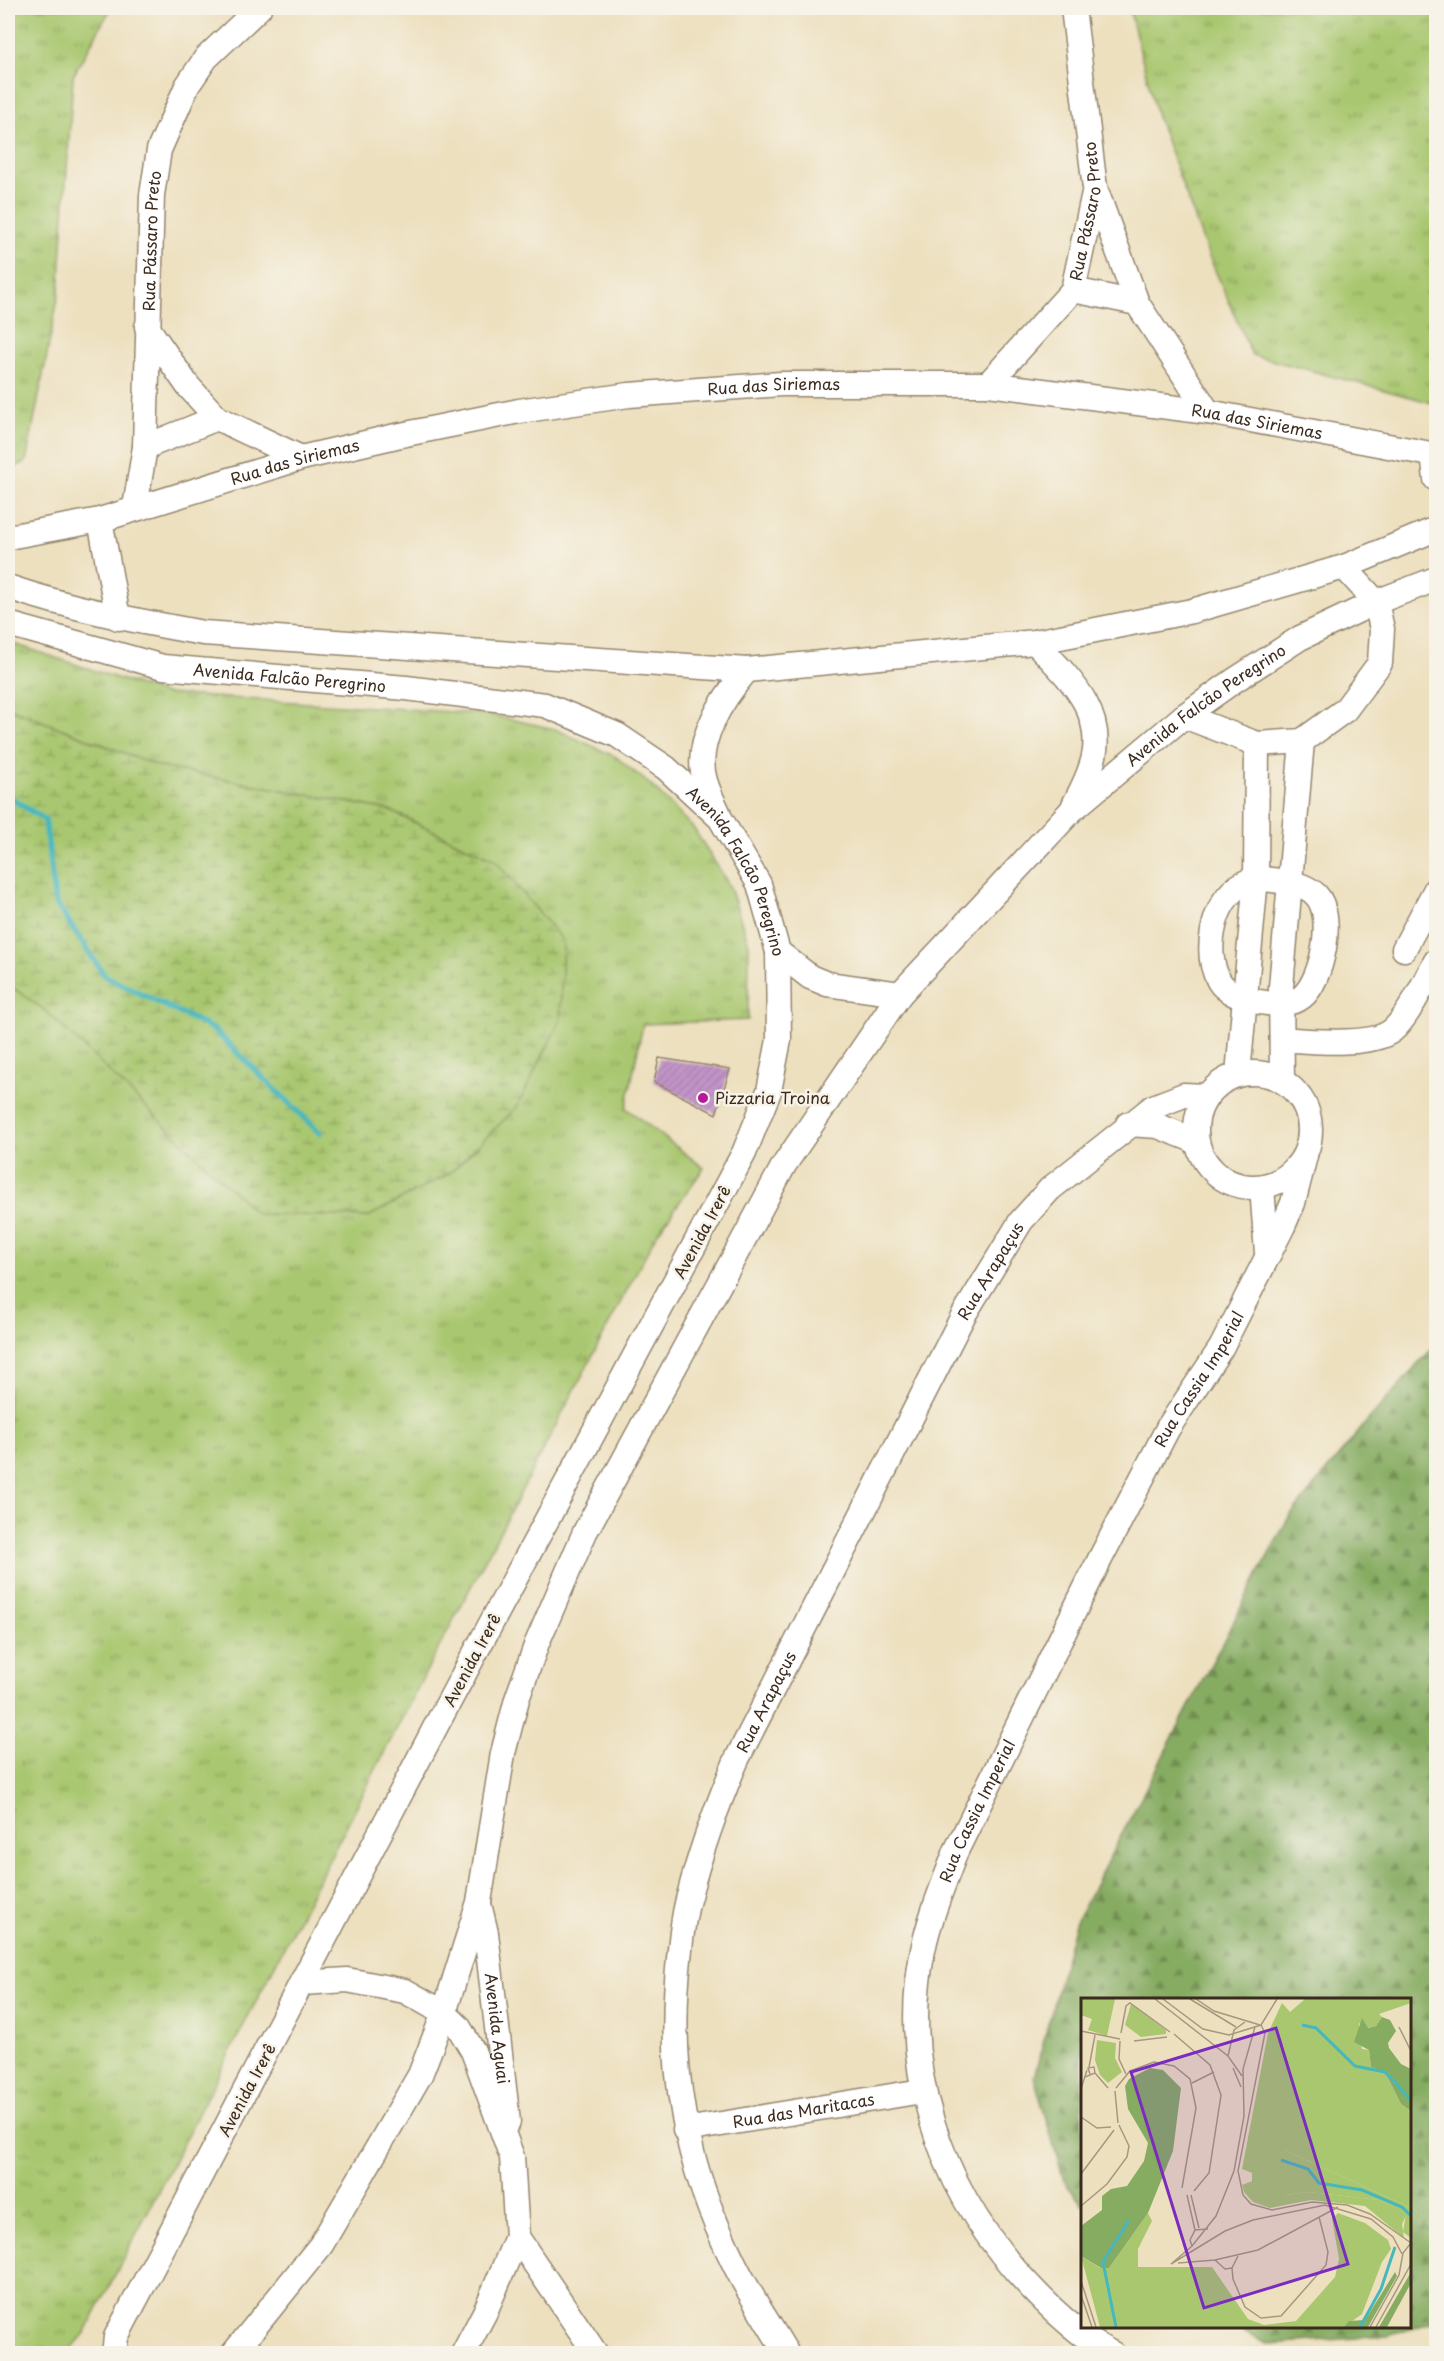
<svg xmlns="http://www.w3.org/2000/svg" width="1444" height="2361" viewBox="0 0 1444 2361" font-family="'Playpen Sans',sans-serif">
	<defs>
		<pattern id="grass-tufts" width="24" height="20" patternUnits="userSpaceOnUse" patternTransform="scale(1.5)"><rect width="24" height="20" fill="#a9c76f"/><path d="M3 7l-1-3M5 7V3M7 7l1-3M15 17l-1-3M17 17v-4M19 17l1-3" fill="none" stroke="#8ba25b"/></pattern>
		<pattern id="forest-firs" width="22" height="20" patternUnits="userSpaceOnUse" patternTransform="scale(1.5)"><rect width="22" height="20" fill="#86ac62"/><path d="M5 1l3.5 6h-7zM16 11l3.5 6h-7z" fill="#6f8c50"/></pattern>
		<pattern id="wetland-marsh" width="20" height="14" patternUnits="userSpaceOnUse" patternTransform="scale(1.5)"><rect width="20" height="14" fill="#a9c76f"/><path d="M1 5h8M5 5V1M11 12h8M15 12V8" fill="none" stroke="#8ba25b"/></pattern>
		<pattern id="building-hatch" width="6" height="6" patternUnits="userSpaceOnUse" patternTransform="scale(1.5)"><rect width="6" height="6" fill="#c295c9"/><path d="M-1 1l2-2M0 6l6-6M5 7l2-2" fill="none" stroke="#9f7aa3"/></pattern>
	</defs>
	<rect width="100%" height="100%" fill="#f7f3e8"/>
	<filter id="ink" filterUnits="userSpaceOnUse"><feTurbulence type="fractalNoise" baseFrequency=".0167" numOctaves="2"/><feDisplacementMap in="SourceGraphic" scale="12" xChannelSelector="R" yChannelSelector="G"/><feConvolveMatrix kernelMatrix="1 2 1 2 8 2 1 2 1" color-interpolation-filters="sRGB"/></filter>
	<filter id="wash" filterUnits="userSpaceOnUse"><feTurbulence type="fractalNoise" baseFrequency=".008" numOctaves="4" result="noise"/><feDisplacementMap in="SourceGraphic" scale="24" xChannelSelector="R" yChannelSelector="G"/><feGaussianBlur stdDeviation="1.35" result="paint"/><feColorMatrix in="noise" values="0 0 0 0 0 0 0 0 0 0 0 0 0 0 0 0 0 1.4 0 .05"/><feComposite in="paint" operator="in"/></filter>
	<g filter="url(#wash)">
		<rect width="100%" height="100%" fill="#ede0bf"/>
		<g fill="url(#grass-tufts)" stroke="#727846" stroke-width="1.5">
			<polygon points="8,8 111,8 73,76 59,293 26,462 8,470"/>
			<polygon points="1129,8 1436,8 1436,404 1252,355 1208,254 1157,116"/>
			<polygon points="8,642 165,694 486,714 555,729 616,757 653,787 694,829 729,885 749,944 748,1020 643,1024 626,1108 704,1168 656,1235 414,1695 85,2333 67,2354 8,2353 8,984 46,1011 495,860 389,810 160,767 8,708"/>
		</g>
		<polygon fill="url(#forest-firs)" stroke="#606b40" stroke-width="1.5" points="1436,1344 1436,2321 1388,2336 1267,2344 1232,2327 1410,2326 1410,2000 1082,2000 1082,2204 1064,2181 1034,2077 1075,1923 1287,1520 1369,1419"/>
		<polygon fill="url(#wetland-marsh)" stroke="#727846" stroke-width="1.5" points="8,708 160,767 388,810 495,860 563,941 560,1021 517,1107 450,1173 368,1217 257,1214 46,1011 8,984"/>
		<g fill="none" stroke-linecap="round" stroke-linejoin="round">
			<polyline stroke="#47b7be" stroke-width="6" points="8,796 45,820 55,902 105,976 213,1029 320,1133"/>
		</g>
		<g id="blocks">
			<polygon fill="url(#building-hatch)" points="659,1058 730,1069 716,1114 654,1082"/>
		</g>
	</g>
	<g filter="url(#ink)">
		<use href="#blocks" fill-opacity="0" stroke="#94856e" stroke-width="1.5"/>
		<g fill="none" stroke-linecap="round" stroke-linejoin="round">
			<defs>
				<g id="minor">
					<polyline points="1095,188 1137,303"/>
					<polyline points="1073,290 1137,303 1208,412"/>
					<polyline points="147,327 188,386 217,418"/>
					<path id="s1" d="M 988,384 L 1073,290 L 1095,188 L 1073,8"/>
					<polyline points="145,447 217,418 301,458"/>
					<polyline points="1433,454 1436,479"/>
					<path id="s2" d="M 135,507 L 145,447 L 152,195 L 159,150 L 187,86 L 206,58 L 259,8"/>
					<polyline points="100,520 118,618"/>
					<path id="s3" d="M 8,537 L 100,520 L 301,458 L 396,436 L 519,411 L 629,395 L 781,384 L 988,384 L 1208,412 L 1436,455"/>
					<path d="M 8,587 C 72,609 137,621 203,633 L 747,670 L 1035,642 L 1192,611 L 1344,567 L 1436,529"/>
					<path id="s4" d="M 8,624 L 163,667 L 406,688 L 545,705 L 617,735 L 666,768 L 720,818 L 759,884 L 778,952 L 779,1040 L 769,1091 L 744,1153 L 437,1724 L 116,2337 L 114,2354"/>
					<path d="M 1035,642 C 1067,676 1110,714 1091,767 C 1087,780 1080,793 1074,805"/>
					<polyline points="1184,716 1257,744 1302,741 1345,710 1380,663 1382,629 1376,602 1436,579"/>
					<path d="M 718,812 C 713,802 708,791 705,781 C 693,742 723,698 747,670"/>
					<path d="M 1256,878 C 1274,881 1303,881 1316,895 C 1336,916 1322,981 1302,997 C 1284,1011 1230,1001 1219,981 C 1204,954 1212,908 1236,888 C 1241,884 1249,881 1256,878 Z"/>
					<polyline points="1404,949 1436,889"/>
					<polyline points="778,952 810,977 827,984 900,994"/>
					<path d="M 1282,1039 C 1308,1041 1377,1048 1395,1028 C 1412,1010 1424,982 1436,961"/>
					<circle cx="1253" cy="1130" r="57"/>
					<polyline points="1238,1074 1256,878 1257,744"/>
					<polyline points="1282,1080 1281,987 1302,741"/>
					<polyline points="1128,1124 1158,1126 1196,1141"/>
					<polyline points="1262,1187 1267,1253"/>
					<path id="s5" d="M 479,1904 L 486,1933 L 508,2122"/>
					<polyline points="303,1983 347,1980 405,1991 444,2013 458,2026 473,2051 512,2157 517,2237 596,2354"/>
					<path id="s6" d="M 685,2130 L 922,2091"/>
					<path id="s7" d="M 233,2354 L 321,2245 L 420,2075 L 444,2013 L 479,1902 L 503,1753 L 517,1699 L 537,1643 L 585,1532 L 784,1165 L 900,994 L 1072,810 L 1184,716 L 1235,680 L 1300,638 L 1376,602 L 1344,567"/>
					<polyline points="463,2354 485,2312 517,2237"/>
					<path id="s8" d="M 787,2354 C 769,2324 749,2294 734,2263 C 685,2165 667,2067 679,1959 C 681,1938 683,1916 689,1896 C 701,1849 718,1803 737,1759 L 963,1316 L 1021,1221 L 1050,1189 L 1153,1107 L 1184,1095 L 1206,1096"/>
					<path id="s9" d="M 1113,2354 C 1079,2337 1041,2299 1016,2271 C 940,2184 899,2066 923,1950 C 930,1916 944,1883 956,1851 L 1099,1561 L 1168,1428 L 1221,1348 L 1283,1226 L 1293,1203 L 1305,1156"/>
				</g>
			</defs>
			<use href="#minor" stroke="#94856e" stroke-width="27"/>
			<use href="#minor" stroke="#fff" stroke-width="24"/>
		</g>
	</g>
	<circle fill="#b5179e" stroke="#f7f3e8" stroke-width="2" cx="703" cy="1098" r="6"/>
	<g text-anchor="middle" stroke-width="5" stroke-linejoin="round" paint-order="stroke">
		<g font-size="16" fill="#3b2a1e" stroke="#f7f3e8">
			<text dy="6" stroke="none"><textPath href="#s1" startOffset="207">Rua Pássaro Preto</textPath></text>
			<text dy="6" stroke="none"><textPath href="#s2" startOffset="267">Rua Pássaro Preto</textPath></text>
			<text dy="6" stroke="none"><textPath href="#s3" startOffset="783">Rua das Siriemas</textPath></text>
			<text dy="6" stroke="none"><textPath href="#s3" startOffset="1269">Rua das Siriemas</textPath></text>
			<text dy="6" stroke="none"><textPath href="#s3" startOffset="297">Rua das Siriemas</textPath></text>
			<text dy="6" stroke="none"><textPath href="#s4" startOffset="288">Avenida Falcão Peregrino</textPath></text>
			<text dy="6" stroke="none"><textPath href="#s7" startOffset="1953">Avenida Falcão Peregrino</textPath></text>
			<text dy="6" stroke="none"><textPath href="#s4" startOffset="810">Avenida Falcão Peregrino</textPath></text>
			<text transform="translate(702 1232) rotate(-62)" y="6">Avenida Irerê</text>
			<text dy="6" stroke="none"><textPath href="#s8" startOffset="1178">Rua Arapaçus</textPath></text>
			<text dy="6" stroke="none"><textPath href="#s9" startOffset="1110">Rua Cassia Imperial</textPath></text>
			<text transform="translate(472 1660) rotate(-62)" y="6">Avenida Irerê</text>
			<text dy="6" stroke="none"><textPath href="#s8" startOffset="692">Rua Arapaçus</textPath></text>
			<text dy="6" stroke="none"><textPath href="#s9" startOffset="624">Rua Cassia Imperial</textPath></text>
			<text dy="6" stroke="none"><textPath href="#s5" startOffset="126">Avenida Aguai</textPath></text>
			<text transform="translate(247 2090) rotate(-62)" y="6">Avenida Irerê</text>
			<text dy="6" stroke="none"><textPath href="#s6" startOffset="120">Rua das Maritacas</textPath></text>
		</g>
		<g font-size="16" fill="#3b2a1e" stroke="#f7f3e8" text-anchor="start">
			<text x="715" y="1104">Pizzaria Troina</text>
		</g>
	</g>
	<g transform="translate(1081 1998)">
		<rect width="330" height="330" fill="#ede0bf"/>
		<path d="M 0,1 L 34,1 L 26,38 L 7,32 L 11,21 L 0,17 ZM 224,1 L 330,1 L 330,5 L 298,16 L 301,19 L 295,28 L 286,30 L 278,25 L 278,35 L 281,51 L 288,52 L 290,69 L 304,74 L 320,106 L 330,113 L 330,210 L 204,152 L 204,197 L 228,194 L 298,202 L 326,216 L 321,226 L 323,240 L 284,208 L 230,202 L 189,210 L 172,204 L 163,194 L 161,187 L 171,183 L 171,175 L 161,171 L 187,35 L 201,5 L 209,14 ZM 50,6 L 85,32 L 85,36 L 60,39 L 44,27 ZM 16,42 L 35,45 L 34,60 L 41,74 L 27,85 L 19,77 L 14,62 ZM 67,215 L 71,223 L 57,251 L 57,269 L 131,269 L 167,321 L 183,327 L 215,323 L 254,279 L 258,261 L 251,221 L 257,215 L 284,225 L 307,242 L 310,251 L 301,264 L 281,316 L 263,329 L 19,329 L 0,258 L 19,270 L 28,270 Z" fill="#a9c76f"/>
		<path d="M 301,19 L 309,22 L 315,33 L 307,45 L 308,50 L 320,66 L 330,71 L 330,113 L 320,106 L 304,74 L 290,69 L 288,52 L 273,44 L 281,20 L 287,30 L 295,28 ZM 69,70 L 82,72 L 100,90 L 92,153 L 67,215 L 28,270 L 20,270 L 0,258 L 0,228 L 21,212 L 21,198 L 30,191 L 46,188 L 63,163 L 67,145 L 47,111 L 44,88 L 48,81 ZM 314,274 L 316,278 L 287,329 L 263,329 L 268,323 L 284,322 ZM 330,274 L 330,285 L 306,329 L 298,329 Z" fill="#86ac62"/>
		<path d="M 204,152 L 330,210 L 330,240 L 322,234 L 325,216 L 298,202 L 228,194 L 204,197 L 182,189 L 180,181 L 186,162 Z" fill="#a9c76f"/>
		<path fill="none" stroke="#47b7be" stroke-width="3" d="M 221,27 L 235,30 L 274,68 L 304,74 L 330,102M 200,162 L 227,171 L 238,185 L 281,192 L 321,209 L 330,218M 35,329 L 22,264 L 48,222M 279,329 L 300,291 L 314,249"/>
		<path fill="none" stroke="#a6977f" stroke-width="1.5" d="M 74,1 L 147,58 L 161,78M 82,1 L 122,31 L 148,37 L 180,27 L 196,1M 109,1 L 155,29M 115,1 L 133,13 L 179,27M 180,27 L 184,35 L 157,173 L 162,197 L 170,206 L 191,212 L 231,204 L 266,207 L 289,216 L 330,245M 318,29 L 330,53M 0,33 L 39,41M 40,35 L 45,8 L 49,5 L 89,34M 93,36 L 129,67 L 140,97 L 128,175 L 113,193M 39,43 L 38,61 L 45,76M 53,43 L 86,39M 147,58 L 153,32 L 164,24M 8,69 L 14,37M 152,70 L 160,89M 14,75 L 27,90M 4,79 L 14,75 L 13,69 L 7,70 L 9,76M 111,85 L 133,74M 35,90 L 49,73 L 73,64 L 93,68 L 109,81 L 115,110 L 101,190M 0,91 L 6,72M 34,93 L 37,125M 0,119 L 16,130 L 30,129M 0,176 L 33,132M 106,197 L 114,232M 110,197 L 118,230M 0,208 L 26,186 L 46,159 L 48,148 L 38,127M 127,231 L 114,232 L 109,242 L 111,248 L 90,266 L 144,233 L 172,222 L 244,207 L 290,221 L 312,239 L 321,256M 111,248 L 135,218 L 153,173 L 163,118 L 162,71 L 174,29M 157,258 L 151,270 L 152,281 L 164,309 L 180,320 L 200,318 L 245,267 L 247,254 L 238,219M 134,262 L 144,271 L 151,270M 97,265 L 134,262 L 177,252 L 257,209M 0,283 L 15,329M 0,297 L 11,329M 289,329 L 318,277 L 322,255 L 330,245M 295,329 L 330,266"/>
		<path fill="#7b2cbf" fill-opacity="0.15" stroke="#7b2cbf" stroke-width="3" d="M 195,30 L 267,266 L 123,310 L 50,74 Z"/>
		<rect width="330" height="330" fill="none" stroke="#3b2a1e" stroke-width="3"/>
	</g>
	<rect width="1444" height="2361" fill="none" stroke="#f7f3e8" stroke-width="30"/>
</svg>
